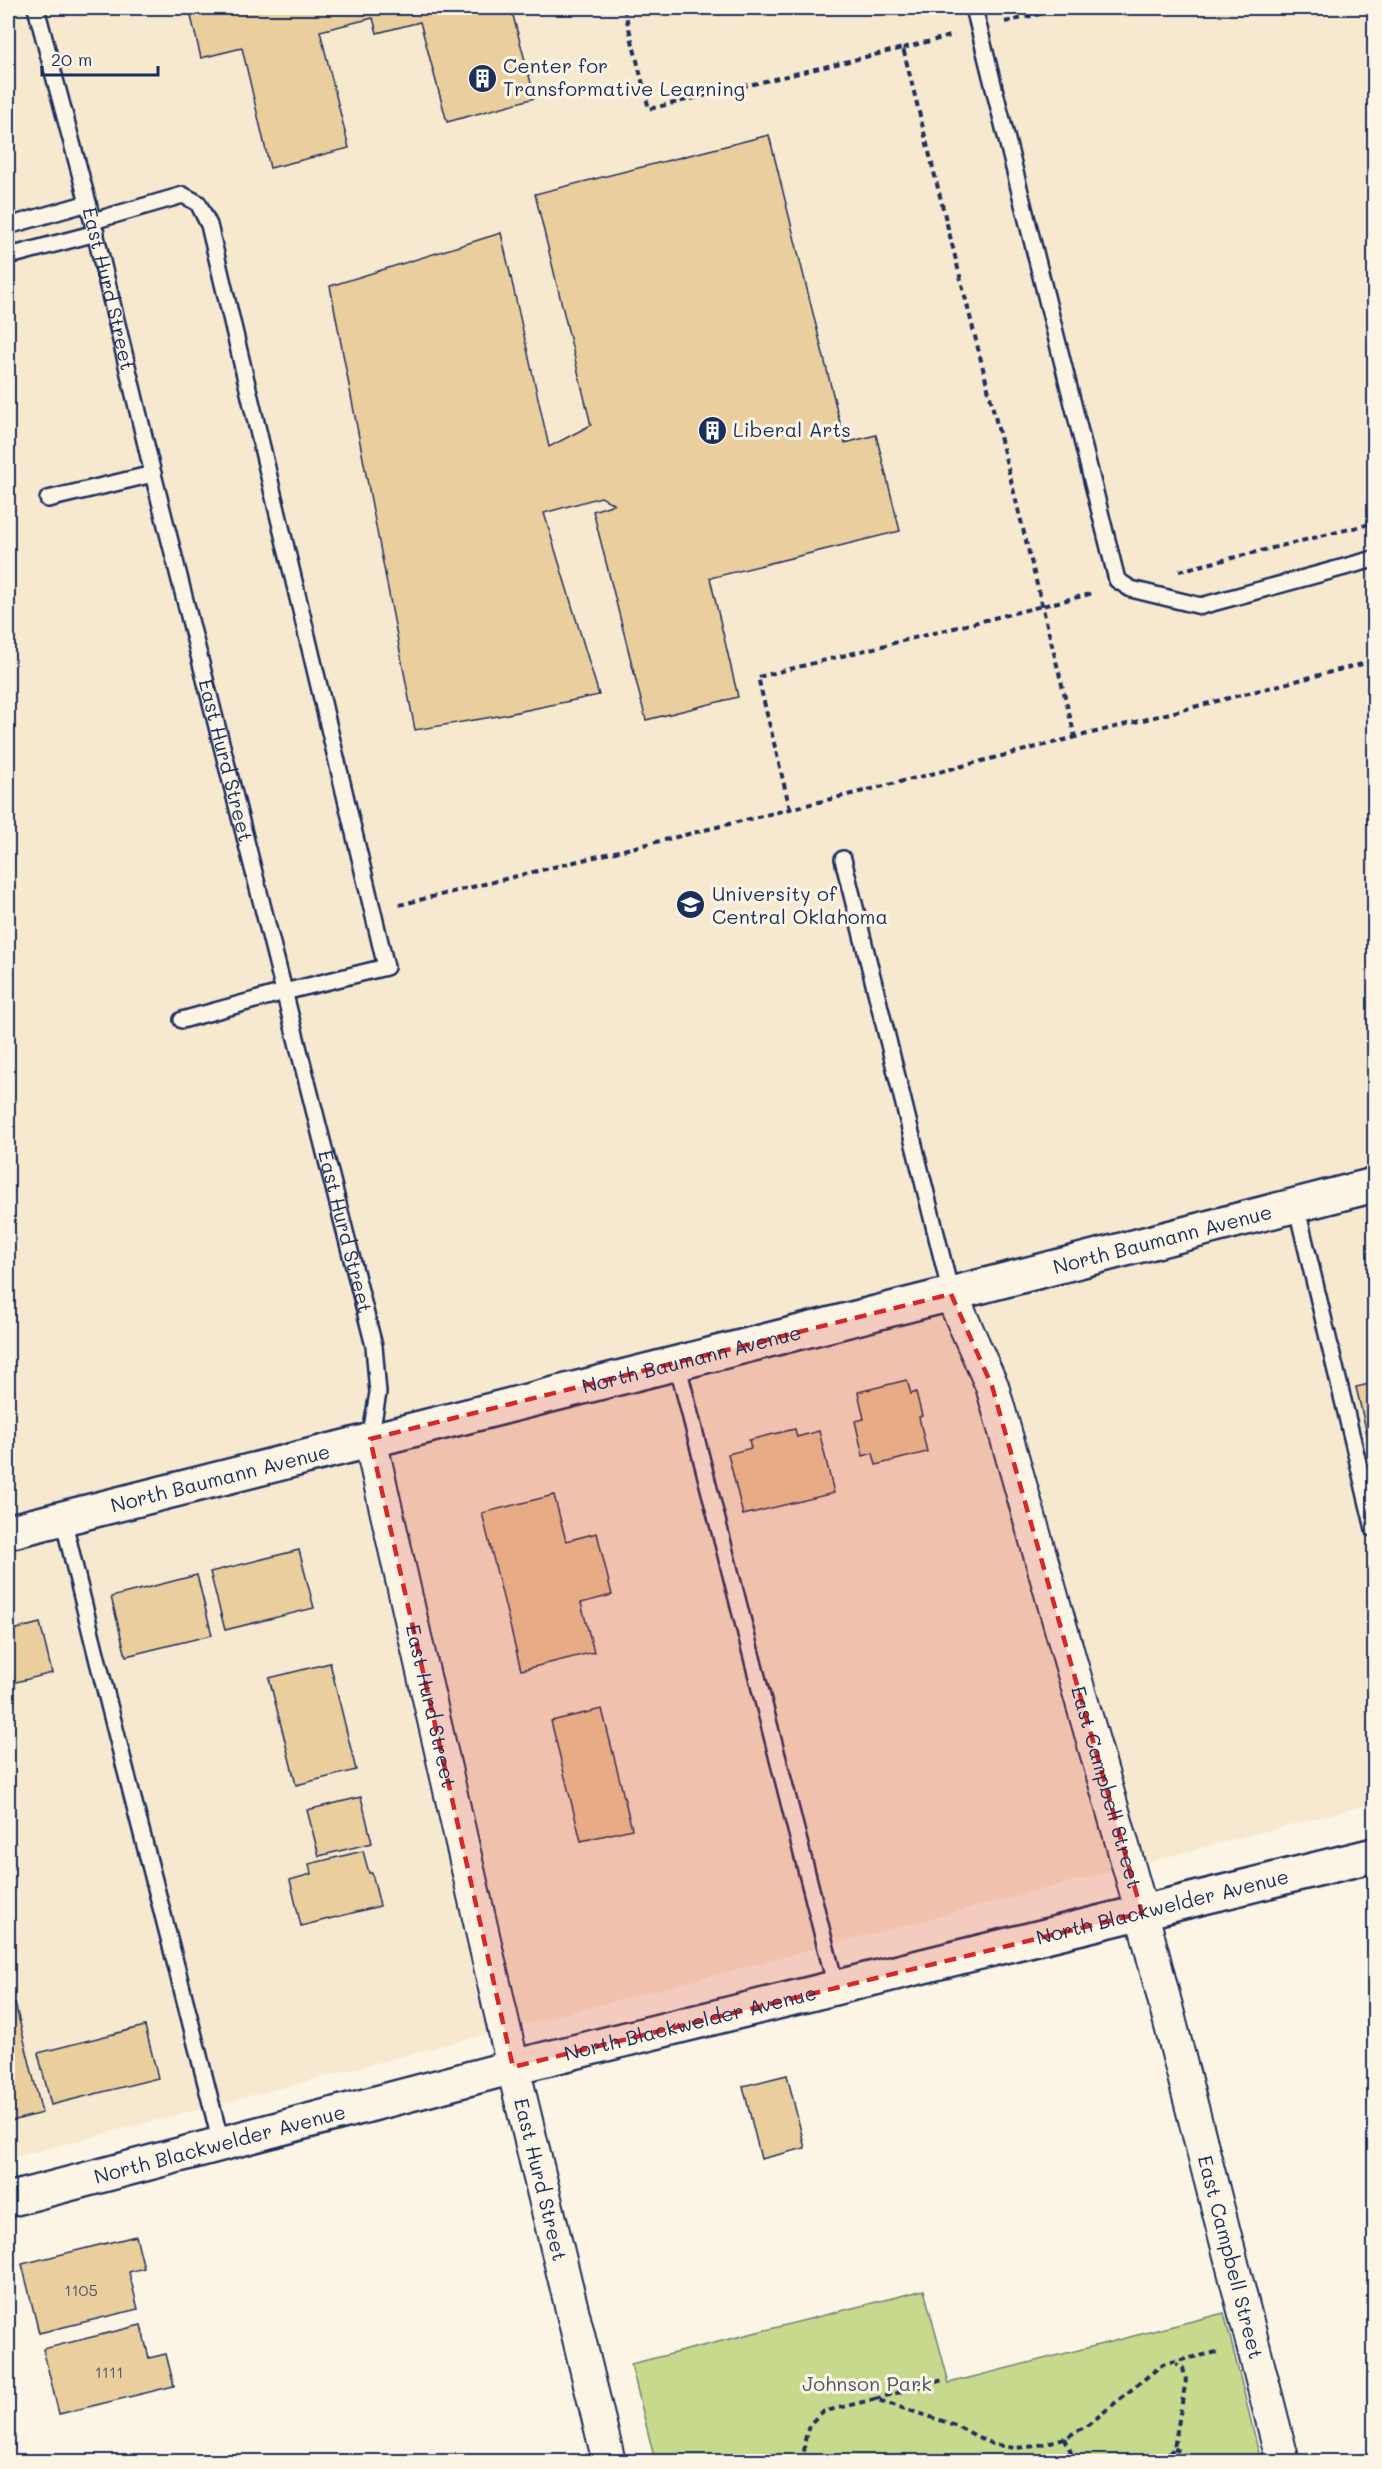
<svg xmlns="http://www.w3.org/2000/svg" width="1382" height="2469" viewBox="0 0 1382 2469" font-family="Mali,sans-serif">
	<rect width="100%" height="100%" fill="#fcf5e5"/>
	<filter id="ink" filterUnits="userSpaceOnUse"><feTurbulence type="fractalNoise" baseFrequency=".0167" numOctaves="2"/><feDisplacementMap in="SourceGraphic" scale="12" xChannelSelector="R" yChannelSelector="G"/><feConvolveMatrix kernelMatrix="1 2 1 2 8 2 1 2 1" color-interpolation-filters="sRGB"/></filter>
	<g filter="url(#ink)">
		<polygon fill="#f7e9d0" points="8,8 1374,8 1374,1803 8,2159"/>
		<polygon fill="#c7d98d" stroke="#718476" stroke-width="1.5" points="924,2290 949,2383 1224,2313 1261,2461 655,2461 631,2364"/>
		<g fill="#ebce9e" stroke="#1b2f5e" stroke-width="1.5">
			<polygon points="189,8 511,8 535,98 447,122 420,22 377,33 373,18 320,31 349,148 270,168 242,48 201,58"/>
			<polygon points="769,135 845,443 876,435 900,531 710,578 738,697 646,720 593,511 614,504 601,497 544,513 599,695 498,716 415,730 330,286 501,233 549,447 591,425 535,194"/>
			<polygon points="1374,1296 1374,1328 1367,1298"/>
			<polygon points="907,1380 911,1394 916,1392 922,1416 919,1417 927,1452 876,1465 873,1453 863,1456 855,1421 864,1419 858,1392"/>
			<polygon points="1374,1383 1374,1436 1368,1438 1356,1387"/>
			<polygon points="795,1429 797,1437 819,1431 834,1493 743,1515 728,1454 751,1448 749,1440"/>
			<polygon points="554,1495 566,1541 597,1533 612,1595 581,1603 594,1652 521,1670 482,1513"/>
			<polygon points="299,1550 314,1608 225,1630 210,1572"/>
			<polygon points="197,1575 212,1635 126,1656 111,1597"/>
			<polygon points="10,1620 13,1630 40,1623 52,1673 8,1684 8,1621"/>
			<polygon points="330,1663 356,1770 296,1785 269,1678"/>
			<polygon points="602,1709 632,1829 581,1841 551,1721"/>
			<polygon points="361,1797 372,1843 319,1856 307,1810"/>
			<polygon points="363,1851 369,1873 372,1873 380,1906 301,1926 290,1880 311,1874 309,1864"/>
			<polygon points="15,2003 42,2113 8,2122 8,2004"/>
			<polygon points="145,2026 158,2078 51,2105 38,2053"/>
			<polygon points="787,2075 805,2148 761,2159 743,2086"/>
			<polygon points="136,2236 144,2268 129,2272 138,2309 39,2333 22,2264"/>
			<polygon points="141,2325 149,2358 166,2354 174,2386 59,2414 43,2349"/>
		</g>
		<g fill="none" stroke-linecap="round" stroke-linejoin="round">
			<defs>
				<g id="service">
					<path id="s1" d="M 36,8 L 88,203 L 153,474 L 374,1346 L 378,1393 L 370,1439"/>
					<polyline points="974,8 1117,580 1131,589 1201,606 1374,559"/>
					<polyline points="93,221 183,195 198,203 209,225 386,967 284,992 182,1020"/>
					<polyline points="8,226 88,203"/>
					<polyline points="8,253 17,254 96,233"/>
					<polyline points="48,499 153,474"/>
					<polyline points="843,859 951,1294"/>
					<polyline points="1296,1205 1374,1529"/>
					<polyline points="677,1363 836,1987"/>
					<path d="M 63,1518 C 112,1727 170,1935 221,2144"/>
				</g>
				<g id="minor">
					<path id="s2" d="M 951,1294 L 992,1386 L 1142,1913 L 1283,2462"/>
					<path id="s3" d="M 370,1439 L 513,2067 L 609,2462"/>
				</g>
				<g id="tertiary">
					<path id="s4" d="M 8,1532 L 951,1294 L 1374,1185"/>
					<path id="s5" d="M 8,2200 L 513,2067 L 1374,1855"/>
				</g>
			</defs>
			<use href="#service" stroke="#1b2f5e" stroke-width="20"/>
			<use href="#minor" stroke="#1b2f5e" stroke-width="36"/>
			<use href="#tertiary" stroke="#1b2f5e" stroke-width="38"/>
			<g stroke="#1b2f5e" stroke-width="4" stroke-dasharray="6 4.5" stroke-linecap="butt">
				<polyline points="624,8 649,109 903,48 1075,737"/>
				<polyline points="1005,22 1066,8"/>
				<polyline points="903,48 954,35"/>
				<polyline points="1179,571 1374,523"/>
				<polyline points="790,809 758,677 1094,593"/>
				<polyline points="399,905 884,786 1374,661"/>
				<polyline points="875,2399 943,2380"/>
				<polyline points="1065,2438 1075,2462"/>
				<polyline points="1174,2448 1196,2462"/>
				<polyline points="805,2462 804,2444 809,2425 822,2412 875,2399 955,2425 992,2444 1014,2448 1036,2446 1065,2438 1088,2425 1163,2364 1217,2352"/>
				<polyline points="1162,2462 1174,2448 1186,2380 1183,2368 1176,2364"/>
			</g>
			<use href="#service" stroke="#fcf5e5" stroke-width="15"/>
			<use href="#minor" stroke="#fcf5e5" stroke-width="32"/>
			<use href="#tertiary" stroke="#fcf5e5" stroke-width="33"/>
		</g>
	</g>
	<path fill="#d62828" fill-opacity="0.2" stroke="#d62828" stroke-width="4.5" stroke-dasharray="12 8" stroke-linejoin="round" d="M 951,1294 L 992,1386 L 1142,1913 L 513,2067 L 370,1439 Z"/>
	<defs>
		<symbol id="building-disc" viewBox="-11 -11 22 22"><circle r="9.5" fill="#1b2f5e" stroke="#fcf5e5"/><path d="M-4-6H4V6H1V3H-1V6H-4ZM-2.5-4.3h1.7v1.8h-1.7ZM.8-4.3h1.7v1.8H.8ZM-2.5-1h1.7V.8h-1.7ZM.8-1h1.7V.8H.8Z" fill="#fff"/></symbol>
		<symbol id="university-disc" viewBox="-11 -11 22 22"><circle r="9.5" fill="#1b2f5e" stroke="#fcf5e5"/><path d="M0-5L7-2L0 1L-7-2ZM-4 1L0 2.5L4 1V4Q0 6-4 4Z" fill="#fff"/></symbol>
	</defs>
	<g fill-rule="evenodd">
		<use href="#building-disc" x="466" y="62" width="33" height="33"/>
		<use href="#building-disc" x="696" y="414" width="33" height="33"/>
		<use href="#university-disc" x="674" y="888" width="33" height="33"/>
	</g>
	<g text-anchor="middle" stroke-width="6" stroke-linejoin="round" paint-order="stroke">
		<g font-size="16" fill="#4f576e">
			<text x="81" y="2296">1105</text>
			<text x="109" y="2378">1111</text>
		</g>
		<g font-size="20" fill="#1b2f5e" stroke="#fcf5e5" text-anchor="start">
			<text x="503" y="73">Center for<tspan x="503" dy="23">Transformative Learning</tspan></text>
			<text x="733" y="437">Liberal Arts</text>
			<text x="712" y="901">University of<tspan x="712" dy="23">Central Oklahoma</tspan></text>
		</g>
		<g font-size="20" fill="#1b2f5e" stroke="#fcf5e5">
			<text dy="7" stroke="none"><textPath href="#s1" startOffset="290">East Hurd Street</textPath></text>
			<text dy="7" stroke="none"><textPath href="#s1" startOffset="776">East Hurd Street</textPath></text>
			<text dy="7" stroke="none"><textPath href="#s1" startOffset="1262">East Hurd Street</textPath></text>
			<text dy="7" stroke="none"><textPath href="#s4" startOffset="1191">North Baumann Avenue</textPath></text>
			<text dy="7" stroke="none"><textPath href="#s4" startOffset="705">North Baumann Avenue</textPath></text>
			<text dy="7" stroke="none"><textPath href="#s4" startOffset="219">North Baumann Avenue</textPath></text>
			<text dy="7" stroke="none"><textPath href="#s3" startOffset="274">East Hurd Street</textPath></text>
			<text dy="7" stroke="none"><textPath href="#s2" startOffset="518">East Campbell Street</textPath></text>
			<text dy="7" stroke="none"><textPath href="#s5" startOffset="1191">North Blackwelder Avenue</textPath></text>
			<text dy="7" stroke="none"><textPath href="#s5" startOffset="705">North Blackwelder Avenue</textPath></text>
			<text dy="7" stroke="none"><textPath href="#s5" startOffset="219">North Blackwelder Avenue</textPath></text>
			<text dy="7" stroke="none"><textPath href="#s3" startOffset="760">East Hurd Street</textPath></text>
			<text dy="7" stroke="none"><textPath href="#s2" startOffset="1004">East Campbell Street</textPath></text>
		</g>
		<g font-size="20" fill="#465a6a" stroke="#fcf5e5">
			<text x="867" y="2391">Johnson Park</text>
		</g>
	</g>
	<rect width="1382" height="2469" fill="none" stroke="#fcf5e5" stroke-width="30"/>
	<rect x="15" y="15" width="1352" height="2439" fill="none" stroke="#1b2f5e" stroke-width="2" filter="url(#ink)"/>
	<path d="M42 66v9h116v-9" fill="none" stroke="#1b2f5e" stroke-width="3"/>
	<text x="51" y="66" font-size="18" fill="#1b2f5e" stroke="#fcf5e5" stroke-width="4.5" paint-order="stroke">20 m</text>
</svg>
